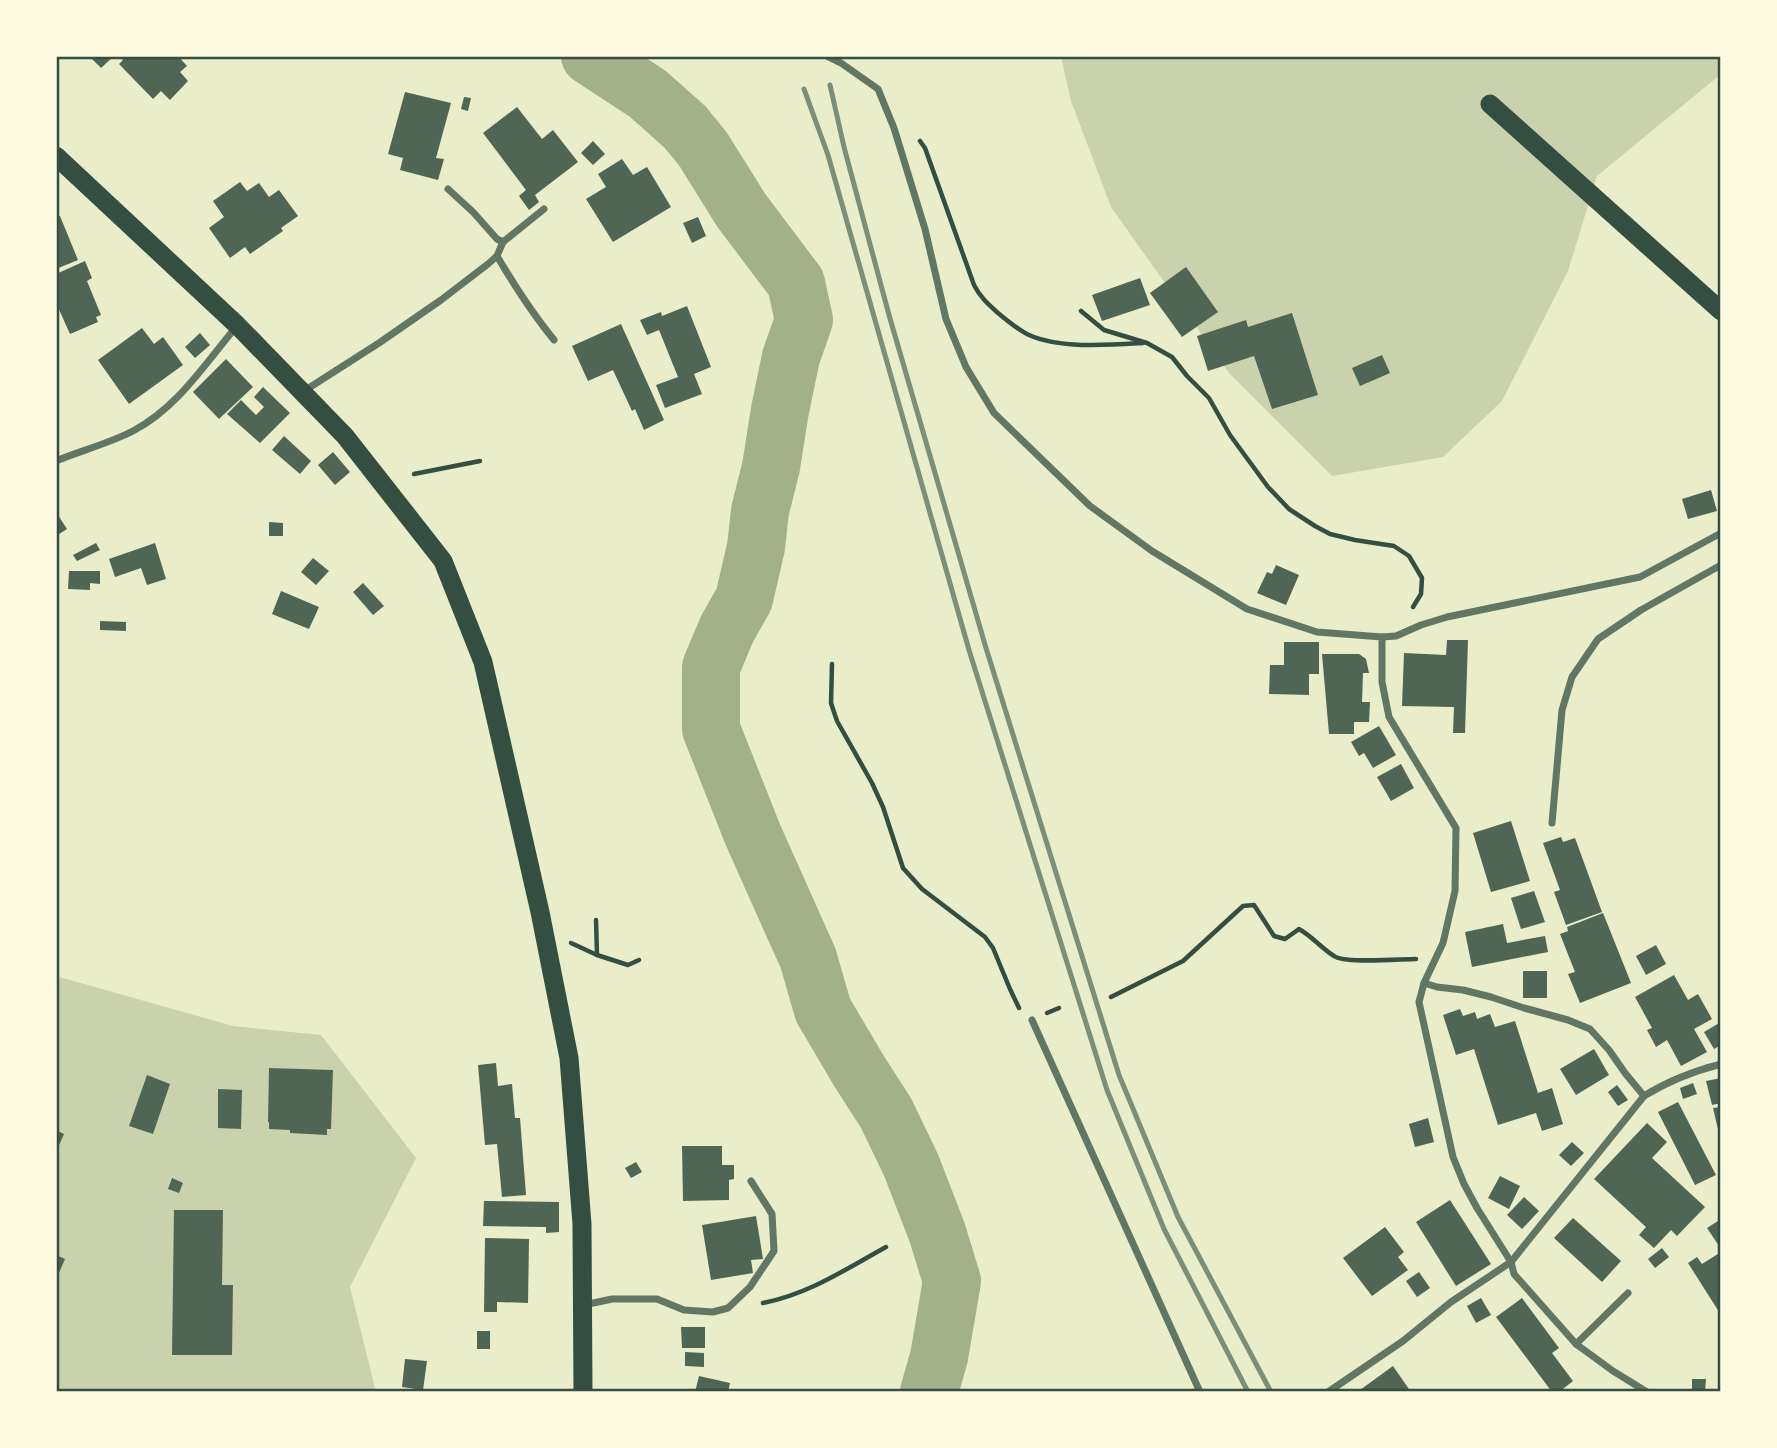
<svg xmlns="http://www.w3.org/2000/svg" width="1777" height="1448" viewBox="0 0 1777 1448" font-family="'Space Grotesk',sans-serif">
	<rect width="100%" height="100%" fill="#e9edc9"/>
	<g fill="#cad2ad">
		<polygon points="1061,56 1721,56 1721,74 1597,176 1568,271 1502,401 1443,457 1332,476 1229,373 1111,207 1071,101"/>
		<polygon points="56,976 233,1026 321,1035 416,1158 350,1287 376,1392 56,1392"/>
	</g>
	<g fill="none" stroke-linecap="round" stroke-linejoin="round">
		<polyline stroke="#a3b18a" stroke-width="58" points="590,56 648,94 685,127 703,149 741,210 796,283 804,320 791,357 780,410 771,467 760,511 756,547 744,599 727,629 711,667 711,729 753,835 808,958 823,1010 859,1071 886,1113 911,1165 937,1232 952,1281 939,1357 929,1392"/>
	</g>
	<g fill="#4f6655">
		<polygon points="89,56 114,56 101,68"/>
		<polygon points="119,56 178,56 187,66 180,72 188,81 170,100 161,91 153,99 119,64 123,60"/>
		<polygon points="405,92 451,103 436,158 444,159 438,180 400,170 403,158 388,154"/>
		<polygon points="464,97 471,98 468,111 461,109"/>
		<polygon points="517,107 542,139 553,130 578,162 535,195 539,202 529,210 519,196 526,190 483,133"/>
		<polygon points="593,141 605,154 593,165 581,153"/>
		<polygon points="622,159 633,175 647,167 671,207 613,242 586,199 606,187 598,174"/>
		<polygon points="240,182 247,191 259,183 269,197 279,190 298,216 281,228 283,231 250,254 245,247 230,258 209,228 224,217 213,201"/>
		<polygon points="60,216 78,260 56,269 56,217"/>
		<polygon points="698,217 706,236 692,243 683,223"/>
		<polygon points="85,261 92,278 87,281 101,315 96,317 98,322 70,334 56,303 56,274"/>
		<polygon points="1186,267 1218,312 1182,337 1150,293"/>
		<polygon points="1140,278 1150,305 1102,321 1092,295"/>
		<polygon points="687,306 711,367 694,374 702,394 665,408 656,385 678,377 659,330 647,335 640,320 661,312 662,316"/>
		<polygon points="1292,313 1318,395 1272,409 1254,356 1208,371 1197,336 1246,320 1248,327"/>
		<polygon points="621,324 664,420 644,430 635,409 632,411 613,370 588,381 572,346"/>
		<polygon points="142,328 154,344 163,337 183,365 129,404 98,360"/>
		<polygon points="200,333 210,345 195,358 185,347"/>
		<polygon points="1382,355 1390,373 1360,386 1352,368"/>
		<polygon points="226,359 253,387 219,419 193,392"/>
		<polygon points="263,387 290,413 260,443 227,414 241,400 256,415 264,407 254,397"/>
		<polygon points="284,436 311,461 300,474 272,450"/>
		<polygon points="333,452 350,472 335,485 318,465"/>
		<polygon points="1711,490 1717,511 1688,519 1682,499"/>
		<polygon points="56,512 67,529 56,536"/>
		<polygon points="269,522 283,523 283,536 269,536"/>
		<polygon points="96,543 100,550 77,561 73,555"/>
		<polygon points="155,543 166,579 147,585 141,568 115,577 109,559"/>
		<polygon points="313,558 329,571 316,585 301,572"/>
		<polygon points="1276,565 1299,575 1286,605 1257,593 1267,572 1272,574"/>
		<polygon points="69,571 100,571 100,584 90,583 90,590 68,589"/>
		<polygon points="363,583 384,606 373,615 353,592"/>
		<polygon points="281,591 319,607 309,629 272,614"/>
		<polygon points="100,621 126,622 126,631 100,630"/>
		<polygon points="1447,640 1468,640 1465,733 1453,733 1454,707 1402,706 1404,653 1446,655"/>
		<polygon points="1284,642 1319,642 1319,674 1309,674 1309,695 1269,694 1270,665 1284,665"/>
		<polygon points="1322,654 1359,654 1366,659 1369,673 1363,673 1362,702 1370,702 1369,722 1354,722 1354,734 1329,734"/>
		<polygon points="1379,726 1396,755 1373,768 1364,753 1359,756 1351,742"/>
		<polygon points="1401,764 1414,788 1391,801 1377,777"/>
		<polygon points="1511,821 1530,881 1491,892 1473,833"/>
		<polygon points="1561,837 1563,842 1575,838 1602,912 1566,925 1554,892 1560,890 1543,843"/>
		<polygon points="1534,891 1545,922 1521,929 1511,898"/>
		<polygon points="1603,913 1631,983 1580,1003 1568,974 1575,972 1560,934 1568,931 1567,927"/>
		<polygon points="1503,924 1507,943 1545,936 1548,952 1472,967 1465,932"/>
		<polygon points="1656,945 1666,964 1646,975 1636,956"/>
		<rect x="1523" y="971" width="24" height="27"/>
		<polygon points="1674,975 1688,1000 1698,994 1712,1019 1694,1029 1707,1052 1681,1066 1667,1040 1656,1047 1647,1030 1652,1028 1635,997"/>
		<polygon points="1460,1009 1463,1016 1475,1012 1477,1019 1490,1014 1495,1027 1515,1021 1538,1093 1552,1088 1563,1124 1542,1131 1536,1113 1498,1125 1474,1049 1456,1055 1443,1015"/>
		<polygon points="1721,1022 1721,1045 1714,1049 1704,1032"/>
		<polygon points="1594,1049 1609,1075 1576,1095 1560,1069"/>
		<polygon points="496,1063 498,1086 512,1084 515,1118 520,1118 526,1195 502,1197 497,1144 485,1145 478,1065"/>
		<polygon points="269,1068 333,1070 331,1129 327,1129 327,1135 290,1133 290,1130 269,1129 269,1122 268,1122"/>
		<polygon points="147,1075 170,1084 153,1134 129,1126"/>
		<polygon points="1721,1078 1721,1103 1712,1105 1706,1081"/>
		<polygon points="1693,1083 1697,1094 1683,1099 1680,1088"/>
		<polygon points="1617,1085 1628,1100 1618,1106 1608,1092"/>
		<polygon points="218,1089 242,1090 241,1129 218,1128"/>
		<polygon points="1678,1102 1716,1175 1695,1185 1658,1112"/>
		<polygon points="1721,1107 1721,1138 1720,1138 1713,1108"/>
		<polygon points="1428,1118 1434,1142 1415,1147 1409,1124"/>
		<polygon points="1647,1123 1667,1142 1652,1158 1705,1207 1677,1236 1671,1230 1654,1248 1639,1235 1646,1227 1594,1179"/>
		<polygon points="56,1130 64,1134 56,1152"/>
		<polygon points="1572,1142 1584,1153 1571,1166 1559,1155"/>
		<polygon points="682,1146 722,1146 722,1165 734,1165 734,1179 729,1180 729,1200 683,1201"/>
		<polygon points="636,1162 642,1172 631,1178 625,1168"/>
		<polygon points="1500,1176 1520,1186 1509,1209 1488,1198"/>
		<polygon points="172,1178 183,1183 179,1193 168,1189"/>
		<polygon points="1524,1197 1539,1211 1522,1229 1507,1215"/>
		<polygon points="1450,1200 1491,1264 1456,1286 1416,1222"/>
		<polygon points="484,1201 559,1202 559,1232 546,1233 546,1227 483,1226"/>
		<polygon points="174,1210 223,1210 222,1285 233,1285 232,1355 172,1355"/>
		<polygon points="756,1216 763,1259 751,1260 753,1273 711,1280 702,1225"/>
		<polygon points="1573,1218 1621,1261 1602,1282 1554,1238"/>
		<polygon points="1721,1219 1721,1249 1707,1228"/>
		<polygon points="1385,1227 1404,1252 1398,1257 1408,1270 1372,1296 1343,1258"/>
		<polygon points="485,1238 529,1239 528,1303 497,1302 497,1312 484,1312"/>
		<polygon points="1662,1248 1669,1257 1655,1268 1648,1259"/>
		<polygon points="1721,1252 1721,1315 1688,1263 1697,1257 1702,1264"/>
		<polygon points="56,1255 65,1259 56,1280"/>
		<polygon points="1419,1272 1430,1288 1417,1297 1406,1281"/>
		<polygon points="1481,1298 1491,1315 1476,1323 1467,1306"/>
		<polygon points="1522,1298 1559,1348 1552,1353 1573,1381 1559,1392 1552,1392 1496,1317"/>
		<polygon points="681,1327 705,1327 705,1348 682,1348"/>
		<rect x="477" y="1331" width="13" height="18"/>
		<polygon points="685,1352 704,1353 704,1367 685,1366"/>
		<polygon points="405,1359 427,1361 423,1390 402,1387"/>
		<polygon points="1393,1366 1411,1392 1361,1392 1360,1390"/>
		<polygon points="699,1376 730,1383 728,1392 695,1392"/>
		<polygon points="1692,1379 1706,1379 1705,1392 1692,1392"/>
	</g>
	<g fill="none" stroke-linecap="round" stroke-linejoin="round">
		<g stroke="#344e41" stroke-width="4.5">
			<path d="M 920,141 L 925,148 L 974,285 C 980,297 988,304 998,313 C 1008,321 1018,330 1029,335 C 1060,349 1110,345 1143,343"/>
			<polyline points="1081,311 1104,330 1147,343 1172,357 1187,376 1209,398 1230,435 1268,487 1289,509 1315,526 1330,534 1355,540 1394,546 1409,556 1422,578 1421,594 1413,607"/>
			<polyline points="414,474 480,461"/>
			<polyline points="832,664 831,703 837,721 872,783 883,807 903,868 922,889 985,937 993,948 1010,989 1019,1008"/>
			<polyline points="596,920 597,955"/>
			<polyline points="571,943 597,955 628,965 639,960"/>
			<path d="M 1111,997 L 1183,961 L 1243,906 L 1254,905 L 1274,936 L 1285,939 L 1299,929 C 1313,937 1321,948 1334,956 C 1345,964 1400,959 1416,959"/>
			<polyline points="1047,1013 1059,1008"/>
			<path d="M 763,1303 C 809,1294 846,1269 886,1247"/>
		</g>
		<g stroke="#617663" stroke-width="7">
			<polyline points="827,56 841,63 878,89 894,128 925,229 946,319 966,367 994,413 1090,506 1152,551 1247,609 1317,632 1382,637 1382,682 1389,717 1456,828 1455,891 1443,943 1424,983 1419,1002 1453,1157 1464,1184 1477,1208 1511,1262 1514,1274 1576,1344 1613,1371 1647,1392"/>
			<polyline points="448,189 473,212 497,239 503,242"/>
			<path d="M 497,256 C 514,285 532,313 554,340"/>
			<polyline points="304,391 379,343 441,300 488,264 497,256 503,242 544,209"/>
			<path d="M 56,461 C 80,451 110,443 133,431 C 177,408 205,364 236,327"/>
			<polyline points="1382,637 1396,636 1421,625 1447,617 1640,577 1721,533"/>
			<polyline points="1552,823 1562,710 1572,677 1598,639 1641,610 1721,565"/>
			<polyline points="1424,983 1437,987 1463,990 1491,997 1524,1008 1568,1020 1590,1029 1609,1050 1625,1073 1644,1096"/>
			<polyline points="1032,1020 1200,1392"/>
			<polyline points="584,1305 612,1299 657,1299 684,1310 713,1312 728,1308 750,1287 774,1251 772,1214 751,1181"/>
			<polyline points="1576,1344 1628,1293"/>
			<path d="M 1328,1392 L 1403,1341 L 1451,1302 L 1511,1262 L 1644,1096 C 1668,1081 1694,1071 1721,1064"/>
		</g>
		<g stroke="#344e41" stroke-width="19">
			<polyline points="1490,104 1721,311"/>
			<polyline points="56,156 237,325 345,436 443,561 483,662 540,912 569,1058 582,1224 583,1392"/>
		</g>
		<g stroke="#7c8e77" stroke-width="5">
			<polyline points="830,85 844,147 889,315 986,648 1119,1075 1178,1217 1271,1392"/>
			<polyline points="804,89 828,155 969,650 1107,1090 1164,1229 1248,1392"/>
		</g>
	</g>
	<rect width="1777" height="1448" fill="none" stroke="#fefae0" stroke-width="116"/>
	<rect x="58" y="58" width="1661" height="1332" fill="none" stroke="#344e41" stroke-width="2.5"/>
</svg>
